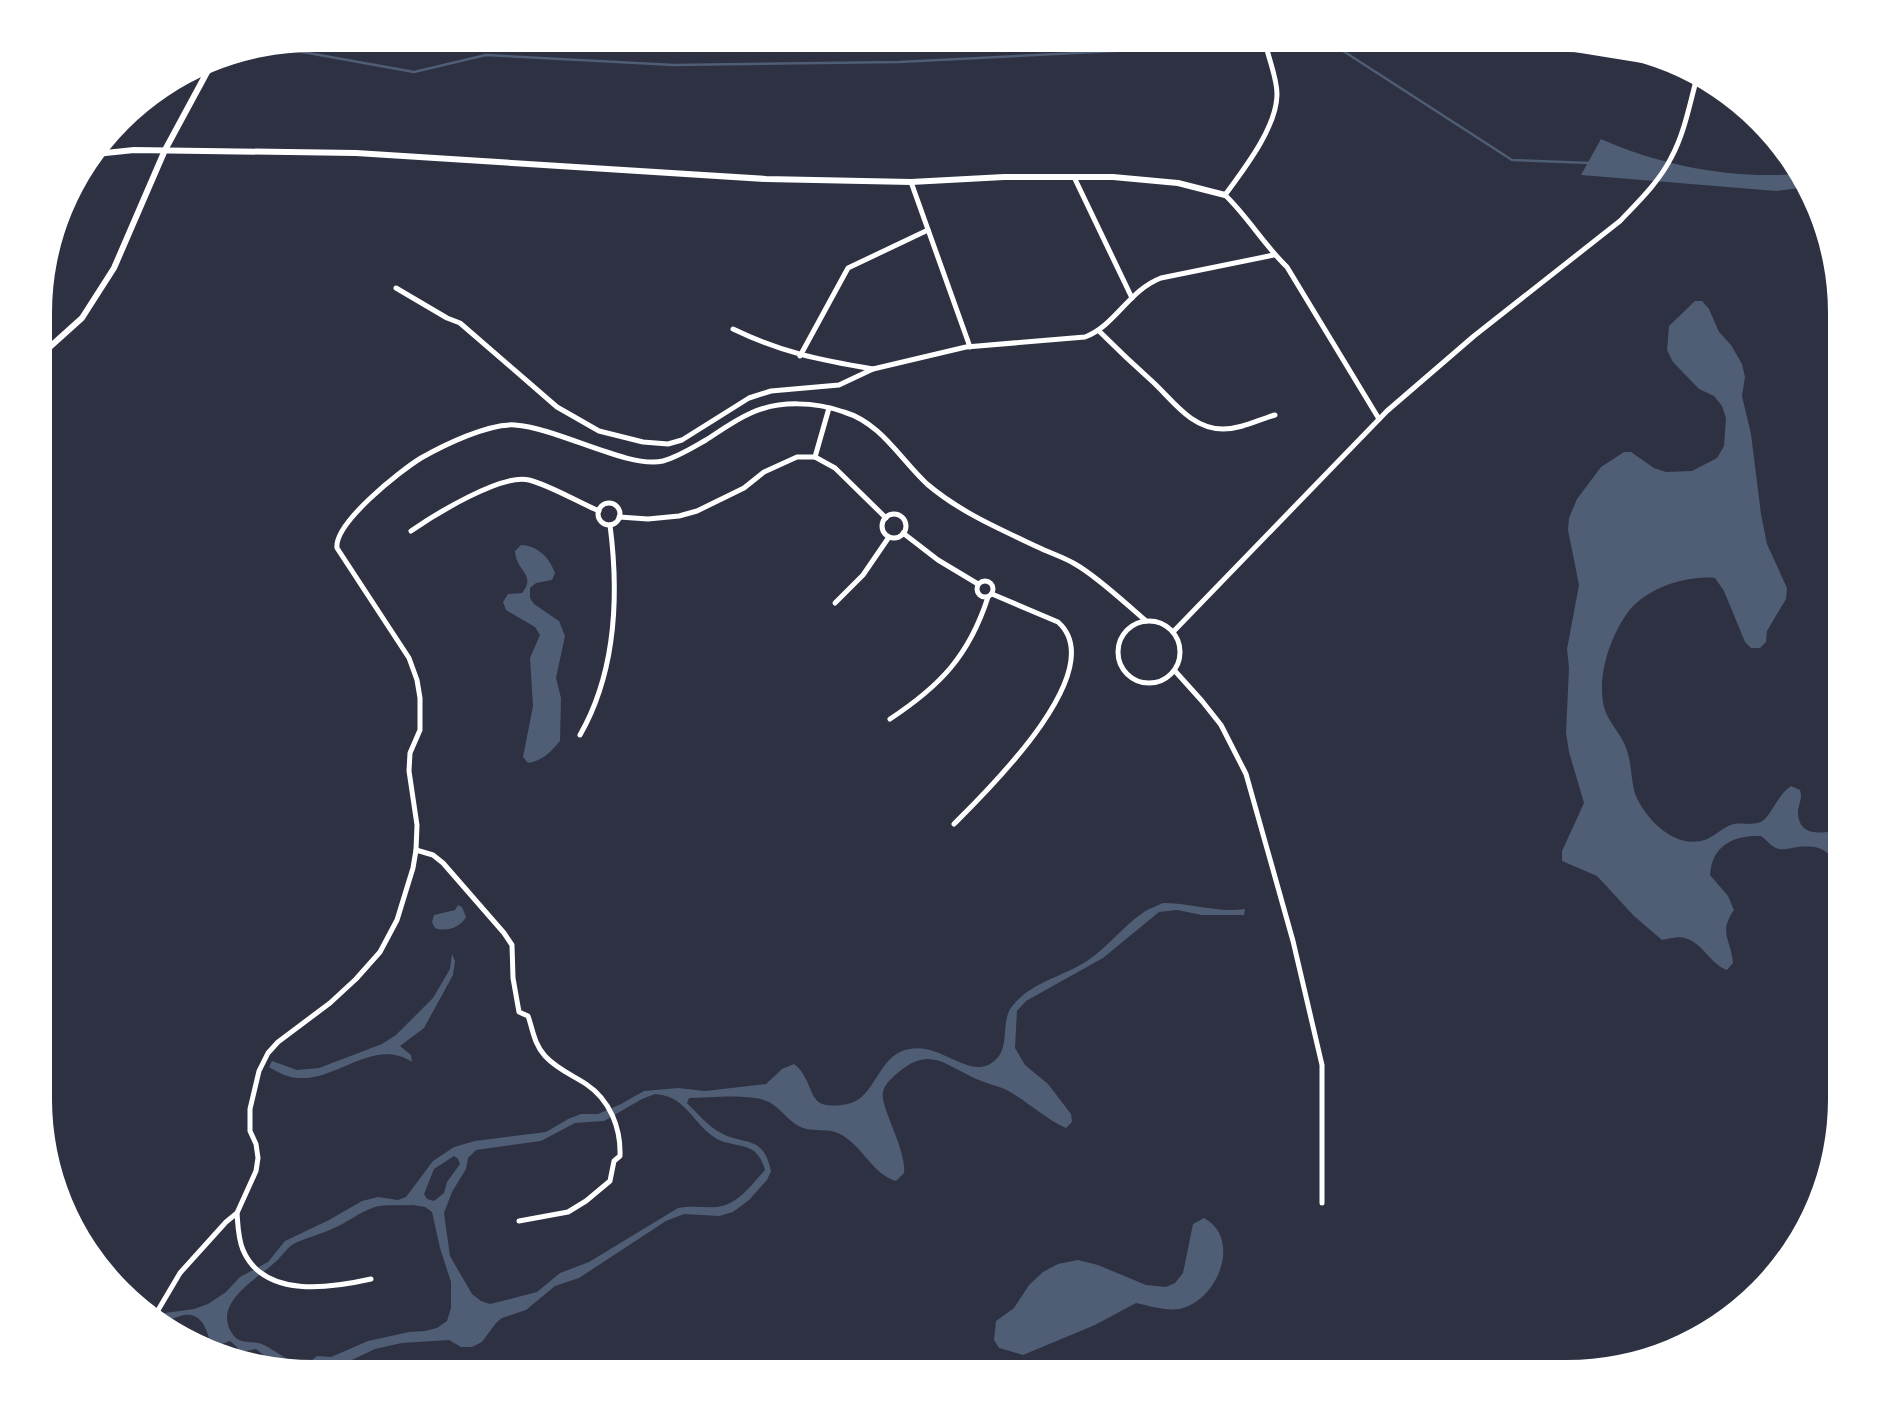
<svg xmlns="http://www.w3.org/2000/svg" width="1881" height="1412" viewBox="0 0 1881 1412" font-family="'Alegreya Sans',sans-serif">
	<rect width="100%" height="100%" fill="#2d3142"/>
	<g fill="#4f5d75" fill-rule="evenodd">
		<path d="M 1601,139 C 1662,166 1731,179 1798,174 L 1808,187 L 1776,191 L 1581,175 Z"/>
		<path d="M 1695,301 L 1702,301 L 1709,309 L 1719,332 L 1731,345 L 1742,364 L 1745,377 L 1742,396 L 1751,434 L 1761,514 L 1767,544 L 1787,588 L 1786,599 L 1767,631 L 1766,642 L 1760,648 L 1751,648 L 1745,642 L 1724,591 L 1715,578 C 1686,575 1643,589 1626,615 C 1609,640 1597,677 1604,707 C 1608,723 1624,736 1628,754 C 1632,767 1631,783 1636,796 C 1646,819 1673,847 1701,841 C 1713,839 1723,826 1734,824 C 1745,822 1756,827 1765,819 C 1775,808 1778,795 1791,786 L 1800,790 C 1803,799 1798,804 1798,813 C 1799,838 1824,833 1840,830 L 1840,868 C 1827,849 1820,845 1797,847 C 1791,848 1785,850 1779,849 C 1772,848 1767,840 1761,836 C 1734,835 1712,845 1710,875 L 1728,896 L 1734,910 C 1718,933 1731,939 1733,963 L 1727,970 C 1710,964 1704,944 1685,938 C 1679,936 1668,939 1662,940 L 1634,916 L 1597,876 L 1562,861 L 1562,851 L 1584,803 L 1569,752 L 1566,733 L 1569,668 L 1567,649 L 1579,585 L 1568,530 L 1569,518 L 1577,499 L 1601,467 L 1624,452 L 1631,452 L 1654,468 L 1666,472 L 1692,471 L 1717,458 L 1724,446 L 1726,418 L 1722,406 L 1714,396 L 1699,389 L 1673,362 L 1667,350 L 1669,326 Z"/>
		<path d="M 521,545 C 538,546 549,557 555,573 L 552,580 L 536,583 L 530,588 L 530,598 L 534,604 L 559,621 L 565,636 L 556,678 L 561,698 L 560,741 C 551,752 542,761 528,763 L 523,757 L 533,706 L 530,658 L 540,635 L 535,627 L 506,610 L 503,602 L 508,594 L 522,593 C 537,574 516,572 515,551 Z"/>
		<path d="M 1163,903 C 1191,903 1217,913 1245,909 L 1244,915 L 1202,915 L 1177,910 L 1159,912 L 1103,958 L 1026,1001 L 1017,1011 L 1015,1048 L 1025,1065 L 1048,1084 L 1071,1114 L 1072,1122 L 1066,1128 C 1046,1119 1030,1104 1012,1093 C 999,1085 985,1084 972,1077 C 943,1063 929,1048 900,1071 C 893,1077 885,1083 883,1092 C 879,1105 907,1150 904,1173 L 896,1181 C 872,1174 862,1145 840,1134 C 829,1128 815,1132 803,1128 C 789,1123 782,1109 769,1102 C 750,1093 710,1098 689,1098 L 687,1103 C 698,1114 708,1126 721,1133 C 745,1146 763,1134 771,1171 L 767,1180 L 749,1200 L 733,1212 L 719,1216 L 684,1214 L 666,1221 L 579,1278 L 555,1286 L 526,1310 L 502,1318 L 496,1323 L 482,1342 L 472,1347 L 461,1347 L 449,1340 L 402,1343 L 375,1349 L 339,1366 L 318,1371 L 296,1371 L 278,1367 L 256,1349 L 246,1351 L 241,1358 L 237,1347 L 230,1341 L 222,1344 L 218,1353 L 212,1352 C 209,1337 205,1312 184,1315 C 176,1317 169,1320 161,1321 L 151,1315 L 194,1309 L 208,1304 L 226,1292 L 240,1277 L 268,1262 L 285,1241 L 329,1220 L 362,1201 L 378,1197 L 398,1200 L 406,1197 L 433,1161 L 454,1147 L 475,1141 L 546,1132 L 568,1119 L 581,1114 L 598,1114 L 621,1104 L 644,1091 L 678,1088 L 705,1091 L 766,1084 L 782,1069 L 794,1064 C 810,1076 809,1096 820,1103 C 826,1106 835,1106 841,1105 C 874,1104 875,1062 902,1051 C 936,1038 964,1076 988,1065 C 1015,1052 997,1021 1014,1004 C 1034,981 1062,977 1087,961 C 1108,947 1123,926 1144,912 C 1150,908 1157,906 1163,903 ZM 655,1094 C 687,1096 692,1124 717,1139 C 728,1145 744,1144 754,1151 C 760,1156 763,1163 765,1170 C 752,1184 738,1205 717,1207 C 704,1208 692,1205 678,1208 L 589,1262 L 560,1273 L 537,1292 L 490,1304 L 481,1301 L 472,1294 L 450,1256 L 444,1213 L 452,1192 L 466,1169 L 468,1158 L 476,1150 L 541,1141 L 575,1123 L 604,1121 L 642,1099 ZM 454,1156 L 458,1159 L 460,1164 L 447,1182 L 444,1193 L 434,1201 L 427,1199 L 424,1194 L 434,1169 ZM 413,1205 L 425,1207 L 432,1212 L 440,1248 L 451,1282 L 451,1308 L 447,1321 L 437,1328 L 425,1331 L 409,1332 L 368,1341 L 331,1357 L 317,1356 L 307,1364 C 288,1363 280,1353 264,1345 C 255,1340 241,1345 234,1336 C 210,1305 254,1281 273,1264 C 280,1259 285,1250 292,1245 C 303,1238 320,1235 332,1229 C 347,1223 359,1212 375,1207 C 386,1204 401,1206 413,1205 Z"/>
		<path d="M 458,905 L 462,907 L 466,917 C 460,928 446,932 435,928 L 432,922 L 434,915 L 455,910 Z"/>
		<path d="M 452,954 L 455,961 L 453,975 L 424,1028 L 400,1046 L 411,1055 L 412,1062 C 375,1037 338,1080 300,1078 C 288,1078 279,1073 269,1067 L 272,1061 L 297,1070 L 319,1068 L 382,1044 L 396,1035 L 433,998 L 450,969 Z"/>
		<path d="M 1204,1218 C 1243,1239 1217,1302 1179,1309 C 1165,1311 1150,1306 1136,1303 L 1095,1325 L 1023,1355 L 999,1348 L 994,1340 L 996,1321 L 1014,1308 L 1029,1285 L 1043,1272 L 1058,1264 L 1078,1260 L 1098,1265 L 1146,1285 L 1166,1287 L 1175,1283 L 1183,1273 L 1193,1224 Z"/>
	</g>
	<g fill="none" stroke-linecap="round" stroke-linejoin="round">
		<g stroke="#4f5d75" stroke-width="2.5">
			<polyline points="275,47 414,72 486,55 674,65 899,62 1176,48 1257,47"/>
			<polyline points="1273,47 1337,47 1512,160 1590,163"/>
		</g>
		<g stroke="#fff" stroke-width="5">
			<path d="M 1265,41 C 1268,58 1277,77 1277,94 C 1277,127 1244,169 1225,195 C 1248,217 1264,245 1287,267 L 1379,419"/>
			<polyline points="1074,177 1132,298"/>
			<polyline points="911,182 970,347"/>
			<path d="M 396,288 L 447,318 L 460,323 L 557,407 L 599,431 L 643,442 L 668,444 L 682,440 L 749,398 L 771,391 L 839,385 L 873,369 L 966,347 L 1085,337 C 1115,326 1129,290 1161,278 L 1274,255"/>
			<path d="M 733,329 C 783,353 820,360 873,369"/>
			<path d="M 1099,331 C 1117,349 1135,366 1154,383 C 1174,402 1192,429 1223,429 C 1241,429 1258,420 1275,415"/>
			<polyline points="800,356 848,268 928,230"/>
			<polyline points="815,457 829,408"/>
			<circle cx="609" cy="514" r="11"/>
			<circle cx="894" cy="526" r="12"/>
			<polyline points="619,517 648,519 679,516 697,511 744,488 764,472 797,457 815,457 835,468 886,518"/>
			<path d="M 411,531 C 434,515 502,473 529,480 C 549,485 578,502 599,511"/>
			<polyline points="903,533 938,560 978,584"/>
			<circle cx="985" cy="589" r="8"/>
			<polyline points="835,603 863,575 889,537"/>
			<circle cx="1149" cy="652" r="31"/>
			<path d="M 1173,632 L 1387,411 L 1474,336 L 1620,221 C 1638,202 1659,182 1671,158 C 1684,134 1689,107 1696,81"/>
			<polyline points="1175,671 1202,701 1221,725 1246,774 1293,941 1322,1065 1322,1203"/>
			<path d="M 890,719 C 940,686 969,656 988,597"/>
			<path d="M 580,735 C 616,672 619,595 610,525"/>
			<path d="M 954,824 C 987,791 1112,670 1058,622 L 992,594"/>
			<path d="M 416,850 L 433,855 L 443,863 L 504,933 L 512,945 L 513,978 L 519,1012 L 528,1016 C 533,1030 534,1044 545,1056 C 557,1069 572,1075 586,1084 C 610,1100 621,1128 620,1156 L 614,1161 L 610,1181 L 586,1201 L 568,1212 L 519,1221"/>
			<path d="M 237,1213 C 238,1226 238,1238 243,1250 C 264,1299 331,1288 371,1279"/>
			<path d="M 154,1317 L 180,1273 L 226,1222 L 237,1213 L 256,1171 L 258,1158 L 256,1144 L 250,1131 L 250,1109 L 259,1071 L 268,1053 L 278,1042 L 330,1003 L 356,979 L 380,952 L 397,920 L 413,868 L 416,850 L 417,825 L 409,771 L 410,753 L 420,730 L 420,698 L 417,680 L 409,658 L 337,548 C 334,523 400,471 421,458 C 444,445 489,423 515,425 C 558,428 628,469 663,461 C 678,457 692,448 706,440 C 720,431 735,420 751,413 C 779,400 816,402 844,412 C 881,423 900,459 927,484 C 961,513 1002,530 1042,549 C 1053,554 1065,558 1075,564 C 1098,577 1126,604 1146,621"/>
		</g>
		<g stroke="#fff" stroke-width="6">
			<polyline points="96,154 134,150 356,153 766,179 911,182 1004,177 1113,177 1178,183 1225,195"/>
			<polyline points="42,354 82,318 114,268 165,150 212,63"/>
		</g>
		<polyline stroke="#fff" stroke-width="10" points="1538,41 1674,63"/>
	</g>
	<path d="M0 0H1881V1412H0ZM313 52H1567A261 261 0 0 1 1828 313V1099A261 261 0 0 1 1567 1360H313A261 261 0 0 1 52 1099V313A261 261 0 0 1 313 52Z" fill="#fff" fill-rule="evenodd"/>
</svg>
